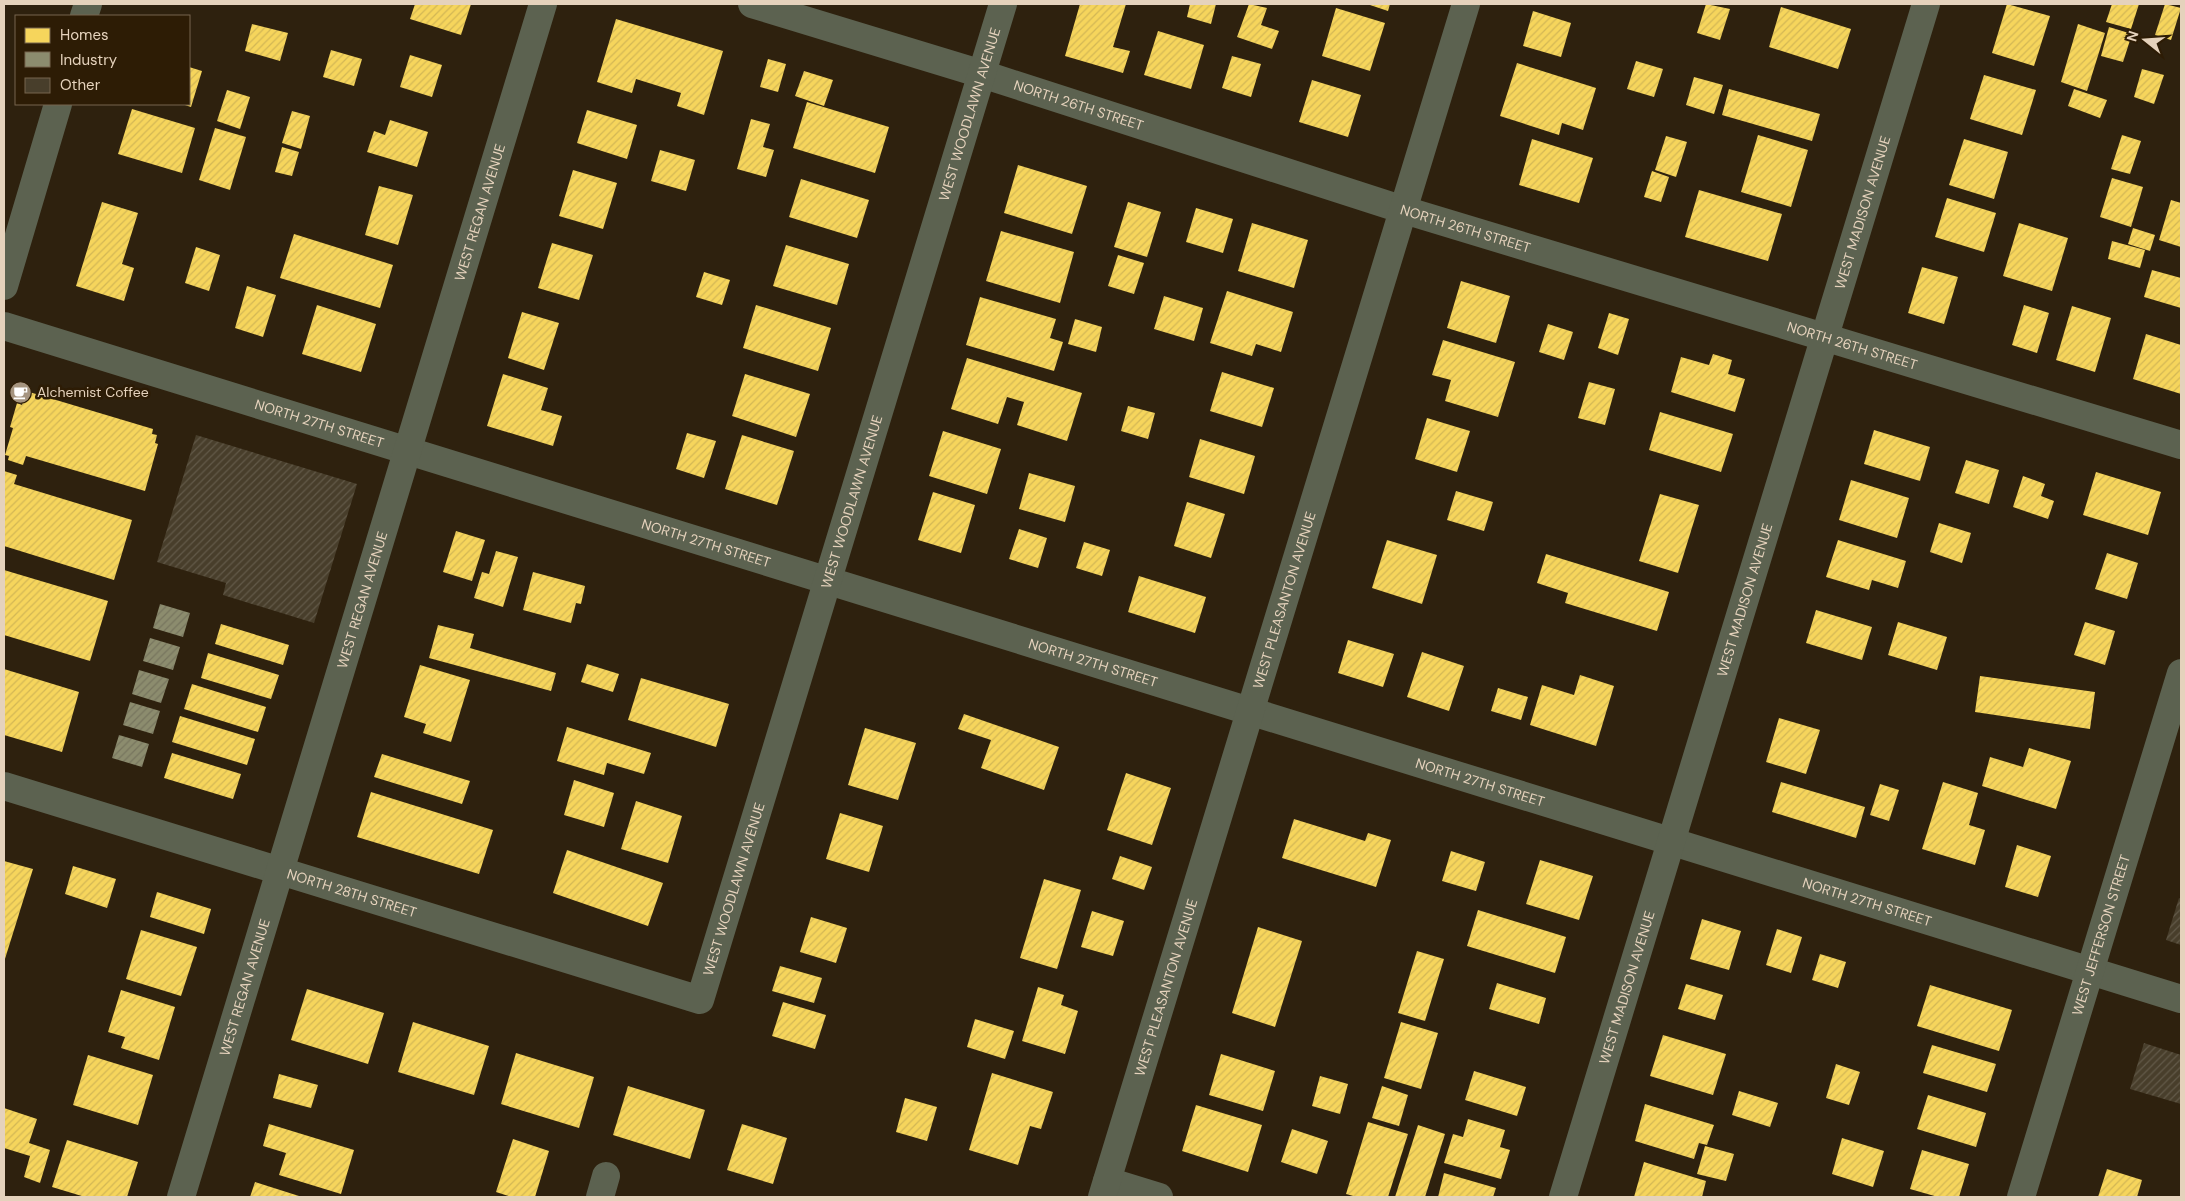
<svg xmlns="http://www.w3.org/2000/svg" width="2185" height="1201" viewBox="0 0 2185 1201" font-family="'DM Sans',sans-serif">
	<defs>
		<pattern id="homes-hatch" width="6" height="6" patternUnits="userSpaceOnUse" patternTransform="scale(1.25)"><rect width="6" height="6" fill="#f6d55c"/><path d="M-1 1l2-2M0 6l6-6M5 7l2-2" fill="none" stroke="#d3b755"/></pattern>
		<pattern id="industry-hatch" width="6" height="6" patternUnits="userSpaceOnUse" patternTransform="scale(1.25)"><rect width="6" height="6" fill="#8c8c6e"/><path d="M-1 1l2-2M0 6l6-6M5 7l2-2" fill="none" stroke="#77755e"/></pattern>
		<pattern id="building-hatch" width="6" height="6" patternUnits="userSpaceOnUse" patternTransform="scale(1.25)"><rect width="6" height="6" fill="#483e2b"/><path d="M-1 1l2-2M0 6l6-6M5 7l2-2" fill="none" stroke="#625948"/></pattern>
	</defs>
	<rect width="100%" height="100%" fill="#2e210e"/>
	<g fill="url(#homes-hatch)">
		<polygon points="415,4 471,4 461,35 410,19"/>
		<polygon points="1080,4 1126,4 1113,47 1130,51 1123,73 1065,56"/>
		<polygon points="1190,4 1216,4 1211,24 1187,17"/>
		<polygon points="1249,4 1267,8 1261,25 1279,31 1272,49 1237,37"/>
		<polygon points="1367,4 1390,4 1388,11"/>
		<polygon points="1706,4 1730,9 1720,40 1697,33"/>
		<polygon points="2007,4 2050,16 2034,66 1992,53"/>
		<polygon points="2112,4 2139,4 2131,29 2106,22"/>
		<polygon points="2165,4 2181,8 2171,40 2155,35"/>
		<polygon points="1781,7 1851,29 1838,69 1769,47"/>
		<polygon points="1336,8 1385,23 1370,71 1322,56"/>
		<polygon points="1533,11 1571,23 1561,57 1523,46"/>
		<polygon points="616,19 723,51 704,115 677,106 681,93 636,79 632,93 597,82"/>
		<polygon points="252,24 288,33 280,61 245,51"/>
		<polygon points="2078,24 2105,33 2087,91 2061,82"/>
		<polygon points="2109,27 2132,34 2123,62 2101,56"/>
		<polygon points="1158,31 1204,45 1191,89 1144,75"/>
		<polygon points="331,50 362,59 354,86 323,77"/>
		<polygon points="410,55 442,65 432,97 400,87"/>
		<polygon points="1232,56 1261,64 1251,97 1222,88"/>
		<polygon points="768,59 786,64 778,92 760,87"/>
		<polygon points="1636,61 1663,69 1654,97 1627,89"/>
		<polygon points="1517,63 1596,88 1583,130 1562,123 1559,135 1500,116"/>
		<polygon points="189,67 202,71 191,107 182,104 189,104"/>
		<polygon points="2142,69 2164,75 2154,104 2134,97"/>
		<polygon points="804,71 833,80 824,106 795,96"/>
		<polygon points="1984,75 2036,90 2022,135 1970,119"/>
		<polygon points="1694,77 1723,85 1714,114 1686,105"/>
		<polygon points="1312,80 1361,95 1348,137 1299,122"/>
		<polygon points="1729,89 1820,114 1812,141 1722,115"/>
		<polygon points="2074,89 2107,100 2100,118 2068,106"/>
		<polygon points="227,90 250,97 240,129 217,121"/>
		<polygon points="807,102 889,127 875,173 793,148"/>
		<polygon points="132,109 195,128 182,173 118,154"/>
		<polygon points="587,110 637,125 627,159 577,143"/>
		<polygon points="292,111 310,116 301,149 282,143"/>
		<polygon points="751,119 770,124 763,147 774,150 766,177 737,169"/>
		<polygon points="390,120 428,132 417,167 367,152 374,131 385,135"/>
		<polygon points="215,128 246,137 230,190 199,180"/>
		<polygon points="1758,135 1808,150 1791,207 1741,192"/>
		<polygon points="2122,135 2141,141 2130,174 2111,169"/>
		<polygon points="1666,136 1687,142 1676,177 1655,170"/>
		<polygon points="1532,139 1593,158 1579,203 1519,185"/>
		<polygon points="1964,139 2008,152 1994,199 1949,185"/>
		<polygon points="282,147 299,152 292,176 275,172"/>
		<polygon points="660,150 695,160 686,191 651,181"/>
		<polygon points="1018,165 1087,186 1072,234 1004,213"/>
		<polygon points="573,170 617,183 603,229 559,216"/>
		<polygon points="1652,171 1669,177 1661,202 1644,197"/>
		<polygon points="2112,178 2143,187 2131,227 2100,217"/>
		<polygon points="801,179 869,200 857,238 789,217"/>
		<polygon points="379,186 413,195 398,245 365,235"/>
		<polygon points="1699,190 1782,214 1768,261 1685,237"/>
		<polygon points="1947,198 1996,213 1984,252 1935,237"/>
		<polygon points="2171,200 2181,203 2181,247 2159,240"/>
		<polygon points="102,202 138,213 122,264 134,268 124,301 76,286"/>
		<polygon points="1128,202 1161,212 1147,257 1114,247"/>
		<polygon points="1196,208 1233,219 1223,253 1186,242"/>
		<polygon points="1252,223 1308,240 1294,288 1238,271"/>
		<polygon points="2019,223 2068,238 2052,291 2003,276"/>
		<polygon points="2133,228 2155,235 2150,251 2128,244"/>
		<polygon points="1001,231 1074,252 1060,303 986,281"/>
		<polygon points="294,234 393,265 380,308 280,278"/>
		<polygon points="2112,241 2145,250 2140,268 2108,259"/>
		<polygon points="552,243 593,255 579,300 538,288"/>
		<polygon points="786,245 849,264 837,305 773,286"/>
		<polygon points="196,247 220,255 209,291 185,283"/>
		<polygon points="1118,255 1144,263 1134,294 1108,286"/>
		<polygon points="1922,267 1958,277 1944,324 1908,313"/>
		<polygon points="2152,270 2181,278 2181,308 2144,297"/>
		<polygon points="704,272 730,280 722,305 696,297"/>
		<polygon points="1461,281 1510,296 1496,343 1447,328"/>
		<polygon points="247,286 276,295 263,337 235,328"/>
		<polygon points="1227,291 1293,312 1281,352 1256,344 1252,356 1210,343"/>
		<polygon points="1164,296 1203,308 1194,341 1154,329"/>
		<polygon points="980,297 1056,319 1050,338 1063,342 1054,371 966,345"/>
		<polygon points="317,305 376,324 361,372 302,354"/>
		<polygon points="756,305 831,328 818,371 743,348"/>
		<polygon points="2024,305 2049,313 2037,353 2012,345"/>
		<polygon points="2072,306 2111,318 2095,372 2056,360"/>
		<polygon points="522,312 559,323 544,370 508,358"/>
		<polygon points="1609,313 1629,319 1618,355 1598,348"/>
		<polygon points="1075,319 1102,327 1096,352 1068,344"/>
		<polygon points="1548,324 1573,332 1564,360 1539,352"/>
		<polygon points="2146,334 2181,345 2181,394 2133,379"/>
		<polygon points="1443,340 1515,362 1498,417 1445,401 1451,380 1432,375"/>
		<polygon points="1713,354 1732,360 1728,374 1745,379 1735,412 1671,392 1681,357 1709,365"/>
		<polygon points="967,358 1082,393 1067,441 1017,425 1024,402 1007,397 998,424 951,409"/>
		<polygon points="1222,372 1274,388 1262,427 1210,411"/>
		<polygon points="503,374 548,388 541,410 562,416 553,446 487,426"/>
		<polygon points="745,374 810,394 796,437 732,416"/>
		<polygon points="1589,382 1615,389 1605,425 1578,418"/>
		<polygon points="26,391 153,429 152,434 157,435 155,443 158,444 145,491 26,456 23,465 8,460 9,456 5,455 13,428 10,427 17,403 22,405"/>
		<polygon points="1128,406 1155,413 1148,439 1121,431"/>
		<polygon points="1660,412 1733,434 1721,472 1649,450"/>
		<polygon points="1427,418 1470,431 1457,472 1415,459"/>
		<polygon points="1874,430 1930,447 1920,481 1864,464"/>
		<polygon points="943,431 1001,449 987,494 929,476"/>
		<polygon points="687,433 716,441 704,478 676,469"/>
		<polygon points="742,435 794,451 777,505 725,489"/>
		<polygon points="1200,439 1255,456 1244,494 1189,477"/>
		<polygon points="1966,460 1999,470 1989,504 1955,493"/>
		<polygon points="4,471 17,475 14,484 132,520 114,580 4,546"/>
		<polygon points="2096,472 2161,492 2148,535 2083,515"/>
		<polygon points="1029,473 1075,486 1065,522 1019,509"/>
		<polygon points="2023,476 2045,484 2041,496 2054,501 2048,519 2013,507"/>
		<polygon points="1851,480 1909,498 1897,538 1839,520"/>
		<polygon points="1456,491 1493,502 1484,531 1447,520"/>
		<polygon points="933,492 975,505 961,553 918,540"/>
		<polygon points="1660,494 1699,505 1678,573 1639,561"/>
		<polygon points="1187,502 1225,514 1211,558 1174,546"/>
		<polygon points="1939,523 1971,533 1962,563 1930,552"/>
		<polygon points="1019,529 1047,538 1038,568 1009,559"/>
		<polygon points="456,531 485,540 472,581 443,572"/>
		<polygon points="1387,540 1437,555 1422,604 1372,588"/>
		<polygon points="1838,540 1906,561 1898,588 1872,580 1869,590 1826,577"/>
		<polygon points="1084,542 1110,550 1102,576 1076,568"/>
		<polygon points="496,551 518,557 503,607 474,598 482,572 489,574"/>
		<polygon points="2107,553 2138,563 2127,599 2095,589"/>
		<polygon points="1546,554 1669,592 1657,631 1565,603 1568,593 1537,583"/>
		<polygon points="4,570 108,601 90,661 4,635"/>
		<polygon points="533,572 585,586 581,604 576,603 571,623 523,610"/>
		<polygon points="1139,576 1206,597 1195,633 1128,612"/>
		<polygon points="1816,610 1872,627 1862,660 1806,643"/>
		<polygon points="1898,622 1947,637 1937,670 1888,655"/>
		<polygon points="2085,622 2115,631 2105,665 2074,655"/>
		<polygon points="221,624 289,645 283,665 215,644"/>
		<polygon points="438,625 474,634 470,648 556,673 551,691 429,658"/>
		<polygon points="1348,640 1394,654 1383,687 1338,673"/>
		<polygon points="1422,652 1464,666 1449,711 1407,697"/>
		<polygon points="208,653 279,675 271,699 201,678"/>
		<polygon points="587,664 619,674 613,692 581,682"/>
		<polygon points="420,665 470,680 451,742 423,733 426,724 404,717"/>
		<polygon points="4,669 79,692 62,752 4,735"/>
		<polygon points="1580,675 1614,686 1596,746 1530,725 1542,685 1574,695"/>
		<polygon points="1980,676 2095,692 2090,729 1975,712"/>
		<polygon points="641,678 729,704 716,747 628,720"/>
		<polygon points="192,684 266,707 258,732 184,709"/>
		<polygon points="1498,688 1528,697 1521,720 1491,711"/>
		<polygon points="964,714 1059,747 1044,790 981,768 991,740 958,729"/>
		<polygon points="180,716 255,739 247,765 172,742"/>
		<polygon points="1779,718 1820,730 1806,774 1766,762"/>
		<polygon points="567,727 651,753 644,774 607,763 604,775 557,761"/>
		<polygon points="865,728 916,743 898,800 848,785"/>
		<polygon points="2029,748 2071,761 2056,809 1982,786 1990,757 2023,767"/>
		<polygon points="172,753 241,774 233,799 164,778"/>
		<polygon points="382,754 470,781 462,804 374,777"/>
		<polygon points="1126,773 1171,788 1152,845 1107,830"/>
		<polygon points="574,780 614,793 604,827 564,815"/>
		<polygon points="1781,782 1865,807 1856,838 1772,812"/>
		<polygon points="1943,782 1978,793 1969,825 1985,830 1975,865 1922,849"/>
		<polygon points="1880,784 1899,790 1889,821 1870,815"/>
		<polygon points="371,792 493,830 479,874 357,837"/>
		<polygon points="636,801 682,816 668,863 621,849"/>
		<polygon points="840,813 883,826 869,872 826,859"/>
		<polygon points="1294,819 1365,841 1368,833 1391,840 1376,887 1282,858"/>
		<polygon points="2017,845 2051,856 2038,897 2005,887"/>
		<polygon points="567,850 663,883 648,926 553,893"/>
		<polygon points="1451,851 1485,862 1476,891 1442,881"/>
		<polygon points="1120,856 1152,867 1144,890 1112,879"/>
		<polygon points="1540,860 1593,876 1579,920 1526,904"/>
		<polygon points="4,861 33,869 4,962"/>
		<polygon points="73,866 116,879 107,908 65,894"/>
		<polygon points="1044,879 1081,890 1057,969 1020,958"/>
		<polygon points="157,892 211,909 204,934 150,917"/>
		<polygon points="1478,910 1566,937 1555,973 1467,946"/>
		<polygon points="1092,911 1124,921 1113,956 1081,947"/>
		<polygon points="811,917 847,928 836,963 800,952"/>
		<polygon points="1702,919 1741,931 1729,970 1690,959"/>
		<polygon points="1258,927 1302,941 1275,1027 1232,1013"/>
		<polygon points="1777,929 1802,937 1791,973 1766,965"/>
		<polygon points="141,930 197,947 181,996 126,979"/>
		<polygon points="1417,951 1444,959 1425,1021 1398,1013"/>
		<polygon points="1820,954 1846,962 1838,988 1812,980"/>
		<polygon points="780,966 822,978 814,1003 772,991"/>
		<polygon points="1497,983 1546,998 1539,1024 1489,1009"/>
		<polygon points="1686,984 1723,995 1715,1020 1678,1009"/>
		<polygon points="1930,985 2012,1010 1999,1051 1917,1026"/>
		<polygon points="1038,987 1064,995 1061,1005 1078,1011 1065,1054 1022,1041"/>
		<polygon points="307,989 384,1013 368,1064 291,1040"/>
		<polygon points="121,990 175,1007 159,1060 121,1048 125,1037 108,1032"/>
		<polygon points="783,1002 826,1015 815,1049 772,1036"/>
		<polygon points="975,1019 1014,1031 1005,1059 967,1047"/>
		<polygon points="413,1022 489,1046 474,1095 398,1072"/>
		<polygon points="1401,1022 1438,1033 1421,1089 1384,1078"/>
		<polygon points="1663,1035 1726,1054 1713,1095 1650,1076"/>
		<polygon points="1932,1045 1996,1064 1987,1092 1923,1073"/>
		<polygon points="516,1053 594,1077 579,1128 501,1104"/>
		<polygon points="1221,1054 1275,1071 1263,1111 1209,1095"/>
		<polygon points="88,1055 153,1075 138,1125 73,1105"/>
		<polygon points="1836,1064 1860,1072 1849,1105 1826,1098"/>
		<polygon points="1474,1071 1526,1087 1517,1116 1465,1100"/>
		<polygon points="992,1073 1053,1092 1041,1129 1030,1126 1018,1165 969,1150"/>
		<polygon points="279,1074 318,1085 311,1108 273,1098"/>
		<polygon points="1320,1076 1348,1084 1340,1114 1312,1106"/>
		<polygon points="628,1086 705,1110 690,1159 613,1135"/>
		<polygon points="1382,1086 1408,1095 1399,1126 1372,1118"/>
		<polygon points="1739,1091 1778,1103 1770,1127 1732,1115"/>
		<polygon points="1928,1095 1986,1113 1976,1147 1917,1129"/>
		<polygon points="905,1098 937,1107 927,1141 896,1132"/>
		<polygon points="1645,1104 1714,1125 1707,1145 1699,1143 1694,1159 1635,1141"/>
		<polygon points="1196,1105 1262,1125 1248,1172 1182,1151"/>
		<polygon points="4,1108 37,1119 29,1143 50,1150 40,1183 24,1177 30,1156 4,1148"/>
		<polygon points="1468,1119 1505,1130 1500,1147 1510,1150 1501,1179 1444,1163 1453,1134 1463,1137"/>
		<polygon points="1368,1122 1408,1134 1388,1197 1357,1197 1346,1194"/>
		<polygon points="269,1124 354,1150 341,1194 279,1175 286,1153 263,1146"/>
		<polygon points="742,1124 787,1138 773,1184 727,1170"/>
		<polygon points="1418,1125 1445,1134 1425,1197 1395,1197"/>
		<polygon points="1292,1129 1328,1141 1317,1174 1281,1162"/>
		<polygon points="1842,1138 1884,1151 1873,1187 1832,1174"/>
		<polygon points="513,1139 549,1151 535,1197 512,1197 496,1192"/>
		<polygon points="67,1140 138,1162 127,1197 85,1197 52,1187"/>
		<polygon points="1705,1146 1734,1154 1726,1181 1697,1174"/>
		<polygon points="1922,1150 1969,1164 1959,1197 1938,1197 1910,1189"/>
		<polygon points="1644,1162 1706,1181 1702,1197 1634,1197"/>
		<polygon points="2107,1169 2142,1180 2137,1197 2098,1197"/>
		<polygon points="1444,1173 1496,1188 1493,1197 1438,1197"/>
		<polygon points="255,1182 299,1196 299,1197 250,1197"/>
	</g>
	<g fill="url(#industry-hatch)">
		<polygon points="160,604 190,613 183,637 153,628"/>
		<polygon points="150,638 180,647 173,670 143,661"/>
		<polygon points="139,670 169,679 161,703 132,694"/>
		<polygon points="130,702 160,711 153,734 123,725"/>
		<polygon points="119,735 149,744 142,767 112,758"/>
	</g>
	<g fill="url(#building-hatch)">
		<polygon points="196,435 357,484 314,623 223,595 226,583 157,562"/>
		<polygon points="2179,898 2181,899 2181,945 2166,940"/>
		<polygon points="2144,1043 2181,1055 2181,1104 2130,1089"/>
	</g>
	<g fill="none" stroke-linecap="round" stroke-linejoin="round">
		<g stroke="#5c6250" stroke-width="28">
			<path id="s1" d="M 752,4 L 982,74 L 1404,210 L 2181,445"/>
			<polyline points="84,16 88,4"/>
			<polyline points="4,286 58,104"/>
			<path id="s2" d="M 4,326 L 2181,999"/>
			<path id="s3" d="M 4,786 L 700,1000 L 1003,4"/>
			<polyline points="1107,1181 1159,1197"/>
			<path id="s4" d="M 181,1197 L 543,4"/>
			<polyline points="600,1197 606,1176"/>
			<path id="s5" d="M 1102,1197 L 1466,4"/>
			<path id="s6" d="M 1563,1197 L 1926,4"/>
			<path id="s7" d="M 2021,1197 L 2181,673"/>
		</g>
	</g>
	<defs>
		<symbol id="cafe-disc" viewBox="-11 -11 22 22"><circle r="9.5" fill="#a5947f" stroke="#2d1c05"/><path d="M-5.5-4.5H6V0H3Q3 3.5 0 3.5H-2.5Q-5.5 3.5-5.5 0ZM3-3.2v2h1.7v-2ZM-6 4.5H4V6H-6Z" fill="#fff"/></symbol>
	</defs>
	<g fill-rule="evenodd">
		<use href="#cafe-disc" x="8" y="380" width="25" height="25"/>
	</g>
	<g text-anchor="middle" stroke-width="5" stroke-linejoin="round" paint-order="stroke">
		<g font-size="14" fill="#e5d2bc" stroke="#2d1c05">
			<text dy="5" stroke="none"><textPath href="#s1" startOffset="342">NORTH 26TH STREET</textPath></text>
			<text dy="5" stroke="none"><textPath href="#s3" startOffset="1654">WEST WOODLAWN AVENUE</textPath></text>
			<text dy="5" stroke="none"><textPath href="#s4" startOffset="1029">WEST REGAN AVENUE</textPath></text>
			<text dy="5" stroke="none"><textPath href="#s6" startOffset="1029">WEST MADISON AVENUE</textPath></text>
			<text dy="5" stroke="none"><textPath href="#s1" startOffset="748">NORTH 26TH STREET</textPath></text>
			<text dy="5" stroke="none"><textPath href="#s1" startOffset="1152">NORTH 26TH STREET</textPath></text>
			<text dy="5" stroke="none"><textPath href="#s2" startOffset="330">NORTH 27TH STREET</textPath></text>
			<text dy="5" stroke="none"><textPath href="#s3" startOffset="1249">WEST WOODLAWN AVENUE</textPath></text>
			<text dy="5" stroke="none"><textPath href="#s2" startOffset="735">NORTH 27TH STREET</textPath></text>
			<text dy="5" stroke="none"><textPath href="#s5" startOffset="624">WEST PLEASANTON AVENUE</textPath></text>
			<text dy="5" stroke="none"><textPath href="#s4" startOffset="624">WEST REGAN AVENUE</textPath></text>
			<text dy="5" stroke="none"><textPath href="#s6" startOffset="624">WEST MADISON AVENUE</textPath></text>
			<text dy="5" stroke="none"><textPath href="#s2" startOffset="1140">NORTH 27TH STREET</textPath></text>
			<text dy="5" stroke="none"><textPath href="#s2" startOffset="1545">NORTH 27TH STREET</textPath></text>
			<text dy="5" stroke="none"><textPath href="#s3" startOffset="844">WEST WOODLAWN AVENUE</textPath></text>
			<text dy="5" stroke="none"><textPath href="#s3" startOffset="364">NORTH 28TH STREET</textPath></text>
			<text dy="5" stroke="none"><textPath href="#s2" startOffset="1950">NORTH 27TH STREET</textPath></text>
			<text dy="5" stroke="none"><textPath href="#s7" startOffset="274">WEST JEFFERSON STREET</textPath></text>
			<text dy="5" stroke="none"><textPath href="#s4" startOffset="219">WEST REGAN AVENUE</textPath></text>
			<text dy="5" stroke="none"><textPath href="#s5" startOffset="219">WEST PLEASANTON AVENUE</textPath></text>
			<text dy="5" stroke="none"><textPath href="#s6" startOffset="219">WEST MADISON AVENUE</textPath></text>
		</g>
		<g font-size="14" fill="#e5d2bc" stroke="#2d1c05" text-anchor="start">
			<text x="37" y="397">Alchemist Coffee</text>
		</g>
	</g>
	<rect width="2185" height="1201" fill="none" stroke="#e5d2bc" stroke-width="10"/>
	<rect x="15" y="15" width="175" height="90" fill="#2d1c05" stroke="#77654e"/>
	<rect x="25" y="28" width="25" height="15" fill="#f6d55c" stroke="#77654e"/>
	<text x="60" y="40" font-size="15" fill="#e5d2bc">Homes</text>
	<rect x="25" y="52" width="25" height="15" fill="#8c8c6e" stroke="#77654e"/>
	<text x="60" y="65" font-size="15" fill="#e5d2bc">Industry</text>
	<rect x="25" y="78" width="25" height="15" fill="#483e2b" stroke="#77654e"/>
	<text x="60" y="90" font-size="15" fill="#e5d2bc">Other</text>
	<g transform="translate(2145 40) rotate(287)" stroke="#2d1c05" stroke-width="4" paint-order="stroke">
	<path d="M0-4L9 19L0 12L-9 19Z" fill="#e5d2bc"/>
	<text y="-8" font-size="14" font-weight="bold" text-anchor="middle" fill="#e5d2bc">N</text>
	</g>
</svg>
